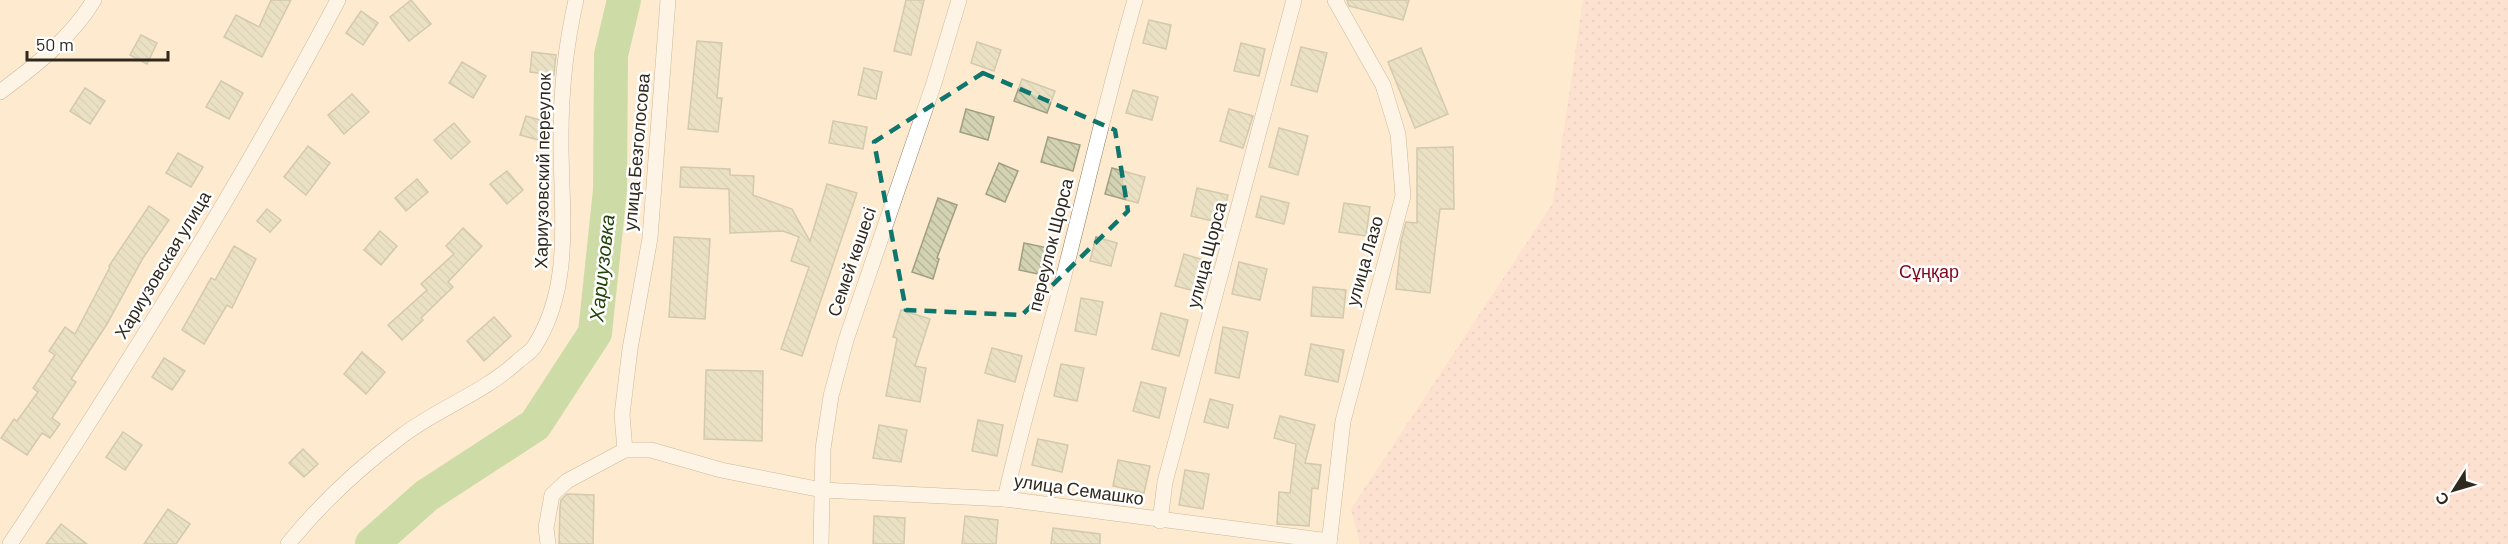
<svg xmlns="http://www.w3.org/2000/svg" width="2508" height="544" viewBox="0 0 2508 544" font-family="Barlow,sans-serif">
	<defs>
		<pattern id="park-dots" width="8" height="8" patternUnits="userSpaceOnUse" patternTransform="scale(1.5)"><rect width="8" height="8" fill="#fbd3d0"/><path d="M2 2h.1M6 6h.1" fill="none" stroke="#d7b5b2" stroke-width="1.8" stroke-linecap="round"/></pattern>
		<pattern id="building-back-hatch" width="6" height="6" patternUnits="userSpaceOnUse" patternTransform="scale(1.5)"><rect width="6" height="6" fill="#d3d3b3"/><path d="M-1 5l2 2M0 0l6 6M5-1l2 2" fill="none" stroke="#b5b59a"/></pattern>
	</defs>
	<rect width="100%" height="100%" fill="#feebcf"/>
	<polygon fill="url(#park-dots)" points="1583,0 2508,0 2508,544 1360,544 1351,509 1553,203"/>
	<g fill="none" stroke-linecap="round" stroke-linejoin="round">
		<polyline stroke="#93c877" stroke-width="34" points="372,544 426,496 535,425 595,333 610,190 611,55 624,0"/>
	</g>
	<g fill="url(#building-back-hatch)" stroke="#a09f81" stroke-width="1.5">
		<polygon points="271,0 291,0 262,57 224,37 236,15 259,27"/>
		<polygon points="411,0 431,24 409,41 390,17"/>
		<polygon points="906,0 924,0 911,55 894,51"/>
		<polygon points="1347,0 1409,0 1403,20 1349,6"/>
		<polygon points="361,11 378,23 363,45 346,33"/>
		<polygon points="1149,20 1171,25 1166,49 1143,43"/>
		<polygon points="141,35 157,43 147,64 130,55"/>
		<polygon points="697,41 722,43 717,98 722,98 718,132 688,129"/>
		<polygon points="977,42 1001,50 994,71 971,63"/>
		<polygon points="1241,43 1265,49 1259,76 1234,71"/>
		<polygon points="1301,47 1327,53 1317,92 1291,85"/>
		<polygon points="1421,48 1448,114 1415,128 1388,62"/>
		<polygon points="532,52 556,55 554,75 530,72"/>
		<polygon points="462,62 486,76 473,98 449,83"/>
		<polygon points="864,68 882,72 876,99 858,95"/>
		<polygon points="1022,79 1055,91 1047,113 1014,101"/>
		<polygon points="221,81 243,93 229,119 206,107"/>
		<polygon points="85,88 105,101 90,124 70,111"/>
		<polygon points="1133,90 1158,97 1152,120 1126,113"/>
		<polygon points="352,94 369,112 344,134 328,115"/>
		<polygon points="966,109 994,117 988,140 960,132"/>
		<polygon points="1229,109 1253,116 1243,148 1220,141"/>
		<polygon points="526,116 547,122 542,141 520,135"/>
		<polygon points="833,121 867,127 863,149 829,143"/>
		<polygon points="454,123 470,142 451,159 434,140"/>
		<polygon points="1279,128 1308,136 1298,175 1269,167"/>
		<polygon points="1048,137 1080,145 1073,171 1041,162"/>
		<polygon points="308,146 330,163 306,195 284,177"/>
		<polygon points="1453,147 1454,209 1440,209 1430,293 1396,289 1401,241 1406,222 1417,223 1417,148"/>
		<polygon points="178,153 203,167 191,187 166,173"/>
		<polygon points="999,163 1018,171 1005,202 986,194"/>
		<polygon points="681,167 730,169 730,175 754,176 753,195 792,209 810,241 827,184 857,193 802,356 781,349 809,267 791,261 799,237 783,231 730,233 729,189 680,187"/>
		<polygon points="1112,168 1145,177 1138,203 1105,194"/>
		<polygon points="507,171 523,190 507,204 490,184"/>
		<polygon points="417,179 428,192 406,211 395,198"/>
		<polygon points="1197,188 1228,195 1221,223 1191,216"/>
		<polygon points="1261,196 1289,203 1284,224 1256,217"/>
		<polygon points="938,198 957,205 937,258 939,259 933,279 912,272"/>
		<polygon points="1344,203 1370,207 1366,236 1339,232"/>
		<polygon points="149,206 169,220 143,258 107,324 71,379 76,382 52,418 60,424 50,438 42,433 27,455 1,438 14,419 17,421 38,392 33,388 55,355 49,351 65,327 75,334 110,267 109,266"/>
		<polygon points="267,209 281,220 270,232 257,221"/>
		<polygon points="463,228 482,246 448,282 453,287 421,318 423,320 402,340 388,325 427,290 421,284 454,254 446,246"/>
		<polygon points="380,231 397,246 381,265 364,250"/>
		<polygon points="674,237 710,239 705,319 669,317"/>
		<polygon points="1096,237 1117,243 1111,266 1090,261"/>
		<polygon points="1024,243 1053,249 1048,276 1019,270"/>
		<polygon points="234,246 256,259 232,308 227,305 204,344 182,330 211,278 215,280"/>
		<polygon points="1184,254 1207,261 1199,292 1175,286"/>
		<polygon points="1239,262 1267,269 1260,300 1232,294"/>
		<polygon points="1313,287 1346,290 1343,318 1311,316"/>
		<polygon points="1081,298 1103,302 1096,335 1075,331"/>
		<polygon points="901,310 930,319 915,366 926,368 920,402 886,396 897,338 893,337"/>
		<polygon points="1161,313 1188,320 1179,356 1152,349"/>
		<polygon points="494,317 511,336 484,361 467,341"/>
		<polygon points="1223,327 1248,332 1239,378 1215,373"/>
		<polygon points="1311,344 1344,350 1338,382 1305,375"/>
		<polygon points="992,348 1022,356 1015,382 985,373"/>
		<polygon points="362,352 385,372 366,394 344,374"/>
		<polygon points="164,358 185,371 172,390 152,377"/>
		<polygon points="1061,364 1084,368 1077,401 1054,396"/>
		<polygon points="706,370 763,371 762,441 704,439"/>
		<polygon points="1141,382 1166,388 1159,418 1133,411"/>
		<polygon points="1210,399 1233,405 1228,428 1204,422"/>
		<polygon points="1280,416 1315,425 1305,463 1321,465 1318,489 1312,488 1309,526 1277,524 1279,492 1290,493 1296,444 1274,438"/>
		<polygon points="978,420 1003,425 997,456 972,451"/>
		<polygon points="879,425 907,430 901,462 873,458"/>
		<polygon points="123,432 142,445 125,470 106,457"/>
		<polygon points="1038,439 1068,445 1062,472 1032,465"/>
		<polygon points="303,449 318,464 304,477 289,463"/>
		<polygon points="1118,460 1150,466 1144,493 1113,486"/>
		<polygon points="1185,470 1209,474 1203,509 1179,505"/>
		<polygon points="567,494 594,495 593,544 559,544 560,507 561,500"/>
		<polygon points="168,509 190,524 176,544 144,544"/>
		<polygon points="874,516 905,518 904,544 873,544"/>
		<polygon points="965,516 998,520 996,544 962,544"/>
		<polygon points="61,524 87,544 46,544"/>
		<polygon points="1053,528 1100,534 1100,544 1051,544"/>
	</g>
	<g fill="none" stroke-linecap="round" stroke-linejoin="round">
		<defs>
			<g id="street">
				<path d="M 0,92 C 34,67 72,37 94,0"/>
				<polyline points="625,450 622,415 630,349 650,238 668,0"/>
				<path d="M 1005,499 C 1021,425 1044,352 1063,279 C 1087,186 1108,92 1135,0"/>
				<polyline points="1160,521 1165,482 1294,0"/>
				<path d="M 10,544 C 127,367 239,187 338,0"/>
				<path d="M 288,544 C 321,503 360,467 403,435 C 439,408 483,393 517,362 C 522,357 530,353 534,347 C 575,284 560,205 561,135 C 561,89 566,44 576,0"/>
				<polyline points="548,544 546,528 552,495 567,481 625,450 651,450 721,470 822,490 1005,499 1329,541"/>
				<polyline points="821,544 823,449 831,396 846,340 934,83 959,0"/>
				<polyline points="1329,544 1343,421 1403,196 1398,134 1383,85 1335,0"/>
			</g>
		</defs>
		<use href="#street" stroke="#8d7d63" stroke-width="16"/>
		<use href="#street" stroke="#fff" stroke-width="15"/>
	</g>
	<path d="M0 0H2508V544H0ZM 983,73 L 1115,130 L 1128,211 L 1022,315 L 906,310 L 874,142 Z" fill="#feebcf" fill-opacity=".55" fill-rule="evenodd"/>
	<path fill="none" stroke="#0f766e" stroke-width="4.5" stroke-dasharray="12 8" stroke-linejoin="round" d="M 983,73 L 1115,130 L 1128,211 L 1022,315 L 906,310 L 874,142 Z"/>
	<g text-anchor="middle" stroke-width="5" stroke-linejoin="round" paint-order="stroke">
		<g font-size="18" fill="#2f281d" stroke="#fff">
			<text transform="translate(637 152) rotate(-85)" y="6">улица Безголосова</text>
			<text transform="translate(543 171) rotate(-89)" y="6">Хариузовский переулок</text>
			<text transform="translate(1051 245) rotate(-76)" y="6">переулок Щорса</text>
			<text transform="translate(1207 255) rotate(-75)" y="6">улица Щорса</text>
			<text transform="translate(1365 261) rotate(-74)" y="6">улица Лазо</text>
			<text transform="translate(852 262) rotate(-71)" y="6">Семей көшесі</text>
			<text transform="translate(163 265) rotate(-59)" y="6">Хариузовская улица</text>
			<text transform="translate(1079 490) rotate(8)" y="6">улица Семашко</text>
		</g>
		<g font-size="18" fill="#83041a" stroke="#fff">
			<text x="1929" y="278">Сұңқар</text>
		</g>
		<g font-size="20" font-style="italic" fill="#22430a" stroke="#fff">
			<text transform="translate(602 268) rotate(-84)" y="7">Хариузовка</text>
		</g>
	</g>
	<g transform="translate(2454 490) rotate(233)" stroke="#ffffff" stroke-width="4.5" paint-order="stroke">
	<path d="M0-4.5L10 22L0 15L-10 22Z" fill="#2f281d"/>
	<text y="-9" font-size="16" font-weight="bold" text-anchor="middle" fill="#2f281d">С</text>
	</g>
	<path d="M27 51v9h141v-9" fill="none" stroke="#2f281d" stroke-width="3"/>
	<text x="36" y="51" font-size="18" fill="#2f281d" stroke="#ffffff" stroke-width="4.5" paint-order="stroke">50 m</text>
</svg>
